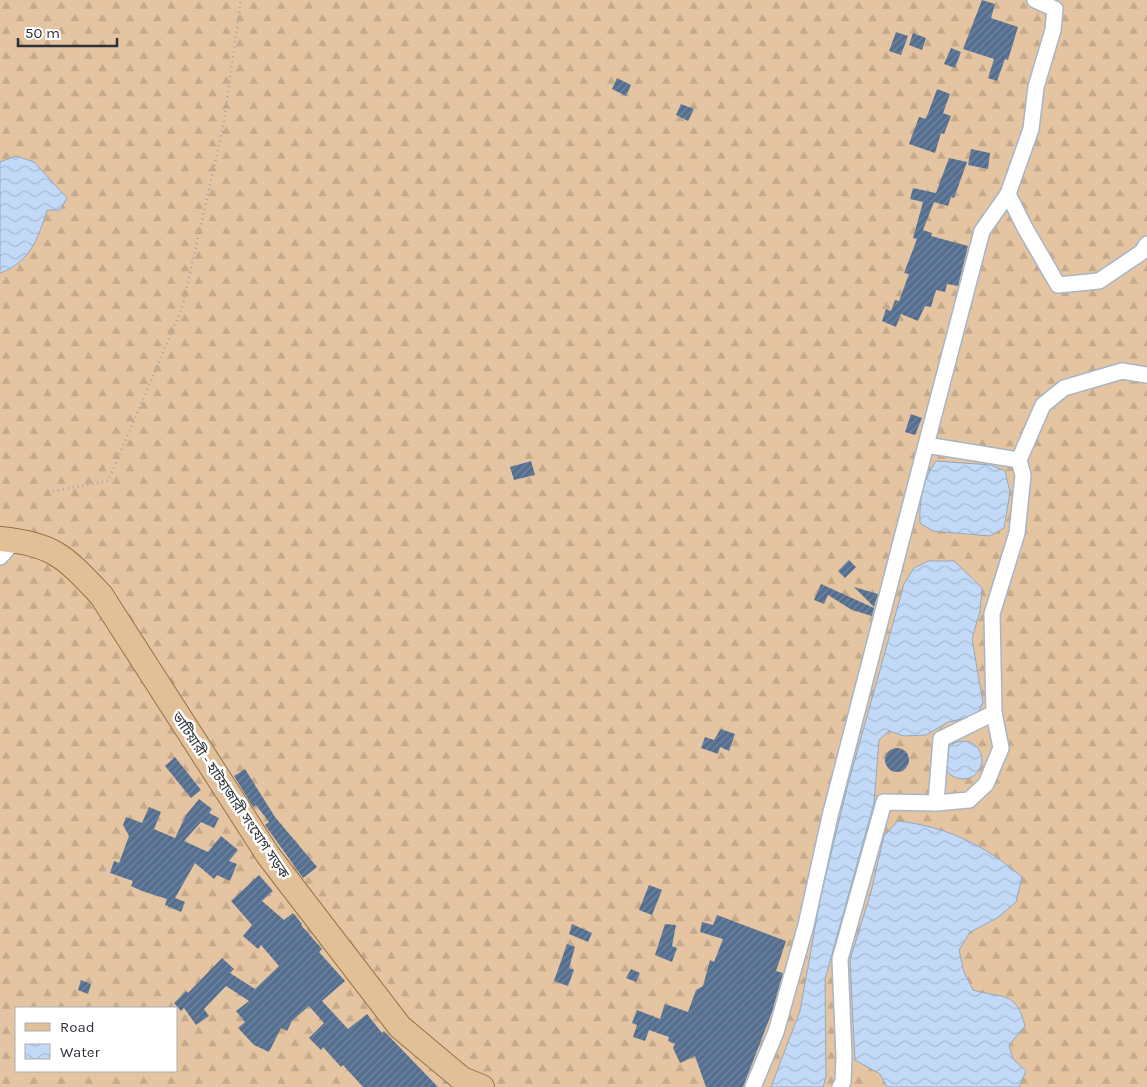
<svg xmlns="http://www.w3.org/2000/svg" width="1147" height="1087" viewBox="0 0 1147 1087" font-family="Karla,'Noto Sans Bengali',sans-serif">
	<defs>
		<pattern id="forest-firs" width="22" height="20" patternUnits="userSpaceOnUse" patternTransform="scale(1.25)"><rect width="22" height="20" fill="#e5c4a1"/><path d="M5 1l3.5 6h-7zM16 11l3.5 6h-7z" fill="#c5a98b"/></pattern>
		<pattern id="water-waves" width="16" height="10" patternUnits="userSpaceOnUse" patternTransform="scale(1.25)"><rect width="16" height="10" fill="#c2daf8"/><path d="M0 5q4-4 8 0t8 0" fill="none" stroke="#a7bcd5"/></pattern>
		<pattern id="building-hatch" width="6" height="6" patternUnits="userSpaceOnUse" patternTransform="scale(1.25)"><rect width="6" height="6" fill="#536e8f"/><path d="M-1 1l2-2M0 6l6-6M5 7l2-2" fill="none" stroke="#74879f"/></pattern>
	</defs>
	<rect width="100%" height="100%" fill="#f7fafd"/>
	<path fill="url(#forest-firs)" fill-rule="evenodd" d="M 0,0 L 1147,0 L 1147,1087 L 0,1087 ZM 16,1008 L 176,1008 L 176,1071 L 16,1071 Z"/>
	<g fill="url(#water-waves)" stroke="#95a8bf">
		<path d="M 16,156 L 34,162 L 67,198 L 60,210 L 47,210 C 38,239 30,262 0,273 L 0,162 Z"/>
		<path d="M 936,461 L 991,465 L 1005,471 L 1010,492 L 1004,528 L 990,536 L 933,531 L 920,523 C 919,501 923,479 936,461 Z"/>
		<polygon points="928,561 954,561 982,588 980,611 972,639 983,703 976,716 948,722 926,735 904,736 889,731 879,740 874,803 825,979 826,1077 823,1087 771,1087 800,1011 821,895 847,788 904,584 914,568"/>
		<circle cx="963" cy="760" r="19"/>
		<path d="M 898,821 C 948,827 984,845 1022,877 L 1016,902 L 997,918 L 970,932 L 959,950 L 964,972 L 973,990 C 1003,999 1016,990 1025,1026 L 1009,1045 L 1013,1059 L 1026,1071 L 1019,1087 L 887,1087 L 880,1074 L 855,1060 L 850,960 L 871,892 L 884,836 Z"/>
	</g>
	<g fill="url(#building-hatch)">
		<polygon points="982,0 995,4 991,18 1018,27 1008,60 1005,59 997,81 988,78 994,59 963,49"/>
		<polygon points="896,32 908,36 901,55 889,51"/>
		<polygon points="913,33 926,38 922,50 909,45"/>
		<polygon points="951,48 961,52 955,68 944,64"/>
		<polygon points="617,78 631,85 626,96 612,89"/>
		<polygon points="937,89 950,94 943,113 951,116 944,134 941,133 935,153 909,144 919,117 926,119"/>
		<polygon points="681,104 694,109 688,121 676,115"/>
		<polygon points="971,149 990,153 988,169 968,165"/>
		<polygon points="949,158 967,162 954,198 951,197 948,206 934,202 923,230 932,233 931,236 968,246 958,286 947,284 945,292 936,290 931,307 925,306 918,321 901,314 896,327 882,321 886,309 891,311 895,300 899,301 909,274 904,273 917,239 913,238 923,202 910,199 913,188 936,193"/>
		<polygon points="911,414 922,418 915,435 905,432"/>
		<polygon points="531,461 535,475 514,480 510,467"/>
		<polygon points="849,560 856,567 845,578 838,571"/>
		<polygon points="821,584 874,608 872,616 852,610 828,595 824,604 814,600"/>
		<polygon points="854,587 878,594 874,607"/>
		<polygon points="721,729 735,734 729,751 720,747 718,754 701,748 705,737 714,740"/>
		<circle cx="897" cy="760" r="12"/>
		<polygon points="175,757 201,790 191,798 165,766"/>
		<polygon points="245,769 275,817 317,867 303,878 265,825 272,820 269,822 256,805 253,807 234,776"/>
		<polygon points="199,799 212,809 209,813 219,818 214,828 201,822 184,841 208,852 221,836 238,850 229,861 237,864 230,881 217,875 214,879 195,863 175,898 185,902 181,912 165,905 167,899 142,891 131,886 133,881 110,873 114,861 119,863 129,836 123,825 126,817 142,823 149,807 161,812 154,829 175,838 186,815"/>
		<polygon points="259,875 273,891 262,901 284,920 293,913 302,924 301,925 322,949 319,952 345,981 322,1001 348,1029 367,1014 382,1033 384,1031 438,1087 363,1087 343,1065 341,1067 323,1047 321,1050 309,1038 324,1023 309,1006 292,1021 287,1031 281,1028 269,1052 254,1045 238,1028 245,1022 236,1011 249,1001 226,986 204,1009 209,1016 196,1025 184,1008 181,1011 174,1003 186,991 188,993 222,958 234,969 230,973 255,989 279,966 261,945 258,949 243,936 252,925 231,901"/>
		<polygon points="649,885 662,890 652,915 639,910"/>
		<polygon points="717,915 786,941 776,971 783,973 772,1012 743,1087 706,1087 695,1056 680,1063 673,1048 675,1044 668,1041 669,1037 649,1030 645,1041 633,1037 637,1025 632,1023 637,1010 660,1019 665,1004 688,1012 696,990 703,986 710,960 714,962 723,939 700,932 702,922 713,925"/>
		<polygon points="572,924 592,933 588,942 569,934"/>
		<polygon points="665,924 676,925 672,946 677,948 672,962 655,955"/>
		<polygon points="567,944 575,947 569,968 574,970 568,986 554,981"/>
		<polygon points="631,969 640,973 636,982 626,978"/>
		<polygon points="81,980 91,984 88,994 78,990"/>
	</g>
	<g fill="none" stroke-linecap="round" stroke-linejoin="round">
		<defs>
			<g id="street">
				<polyline points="1008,194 1031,129 1036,87 1053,30 1055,9 1035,0"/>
				<polyline points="926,445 982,231 1008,194 1025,228 1058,285 1099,281 1142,252 1147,244"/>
				<polyline points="0,557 11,545 22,542"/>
				<polyline points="936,803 969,800 986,784 1001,748 994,713"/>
				<polyline points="753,1087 776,1032 806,925 830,816 926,445 1019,460 1043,405 1064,388 1122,371 1147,375"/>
				<polyline points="840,1087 843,1082 844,1056 840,959 884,802 936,803 941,739 994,713 992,614 1017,533 1023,475 1019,460"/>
			</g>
			<path id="primary" d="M 0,539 C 54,544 65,557 101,595 L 268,855 L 400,1027 L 462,1079 L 482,1087"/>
		</defs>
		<use href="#street" stroke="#a8b5c5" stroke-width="18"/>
		<use href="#primary" stroke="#957249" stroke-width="26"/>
		<polyline stroke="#a1a5aa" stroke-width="2.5" stroke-dasharray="1 4" stroke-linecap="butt" points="48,492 108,481 182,308 223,128 241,0"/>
		<use href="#street" stroke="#fff" stroke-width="15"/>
		<use href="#primary" stroke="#e1bf97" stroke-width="24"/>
	</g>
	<g text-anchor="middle" stroke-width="5" stroke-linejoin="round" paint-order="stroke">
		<g font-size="14" fill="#2d3239" stroke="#fff">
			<text transform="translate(231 795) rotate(56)" y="5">ভাটিয়ারী - হাটহাজারী সংযোগ সড়ক</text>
		</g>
	</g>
	<rect x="15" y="1007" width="162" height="65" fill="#ffffff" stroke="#abadb0"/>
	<rect x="25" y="1023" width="25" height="8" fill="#e1bf97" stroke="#abadb0"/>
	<text x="60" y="1032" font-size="15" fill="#2d3239">Road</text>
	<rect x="25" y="1044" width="25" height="15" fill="url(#water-waves)" stroke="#abadb0"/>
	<text x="60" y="1057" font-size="15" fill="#2d3239">Water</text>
	<path d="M18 38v8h99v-8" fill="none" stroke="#2d3239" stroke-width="2.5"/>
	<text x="25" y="38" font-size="15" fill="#2d3239" stroke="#ffffff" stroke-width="4" paint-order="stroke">50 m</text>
</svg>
